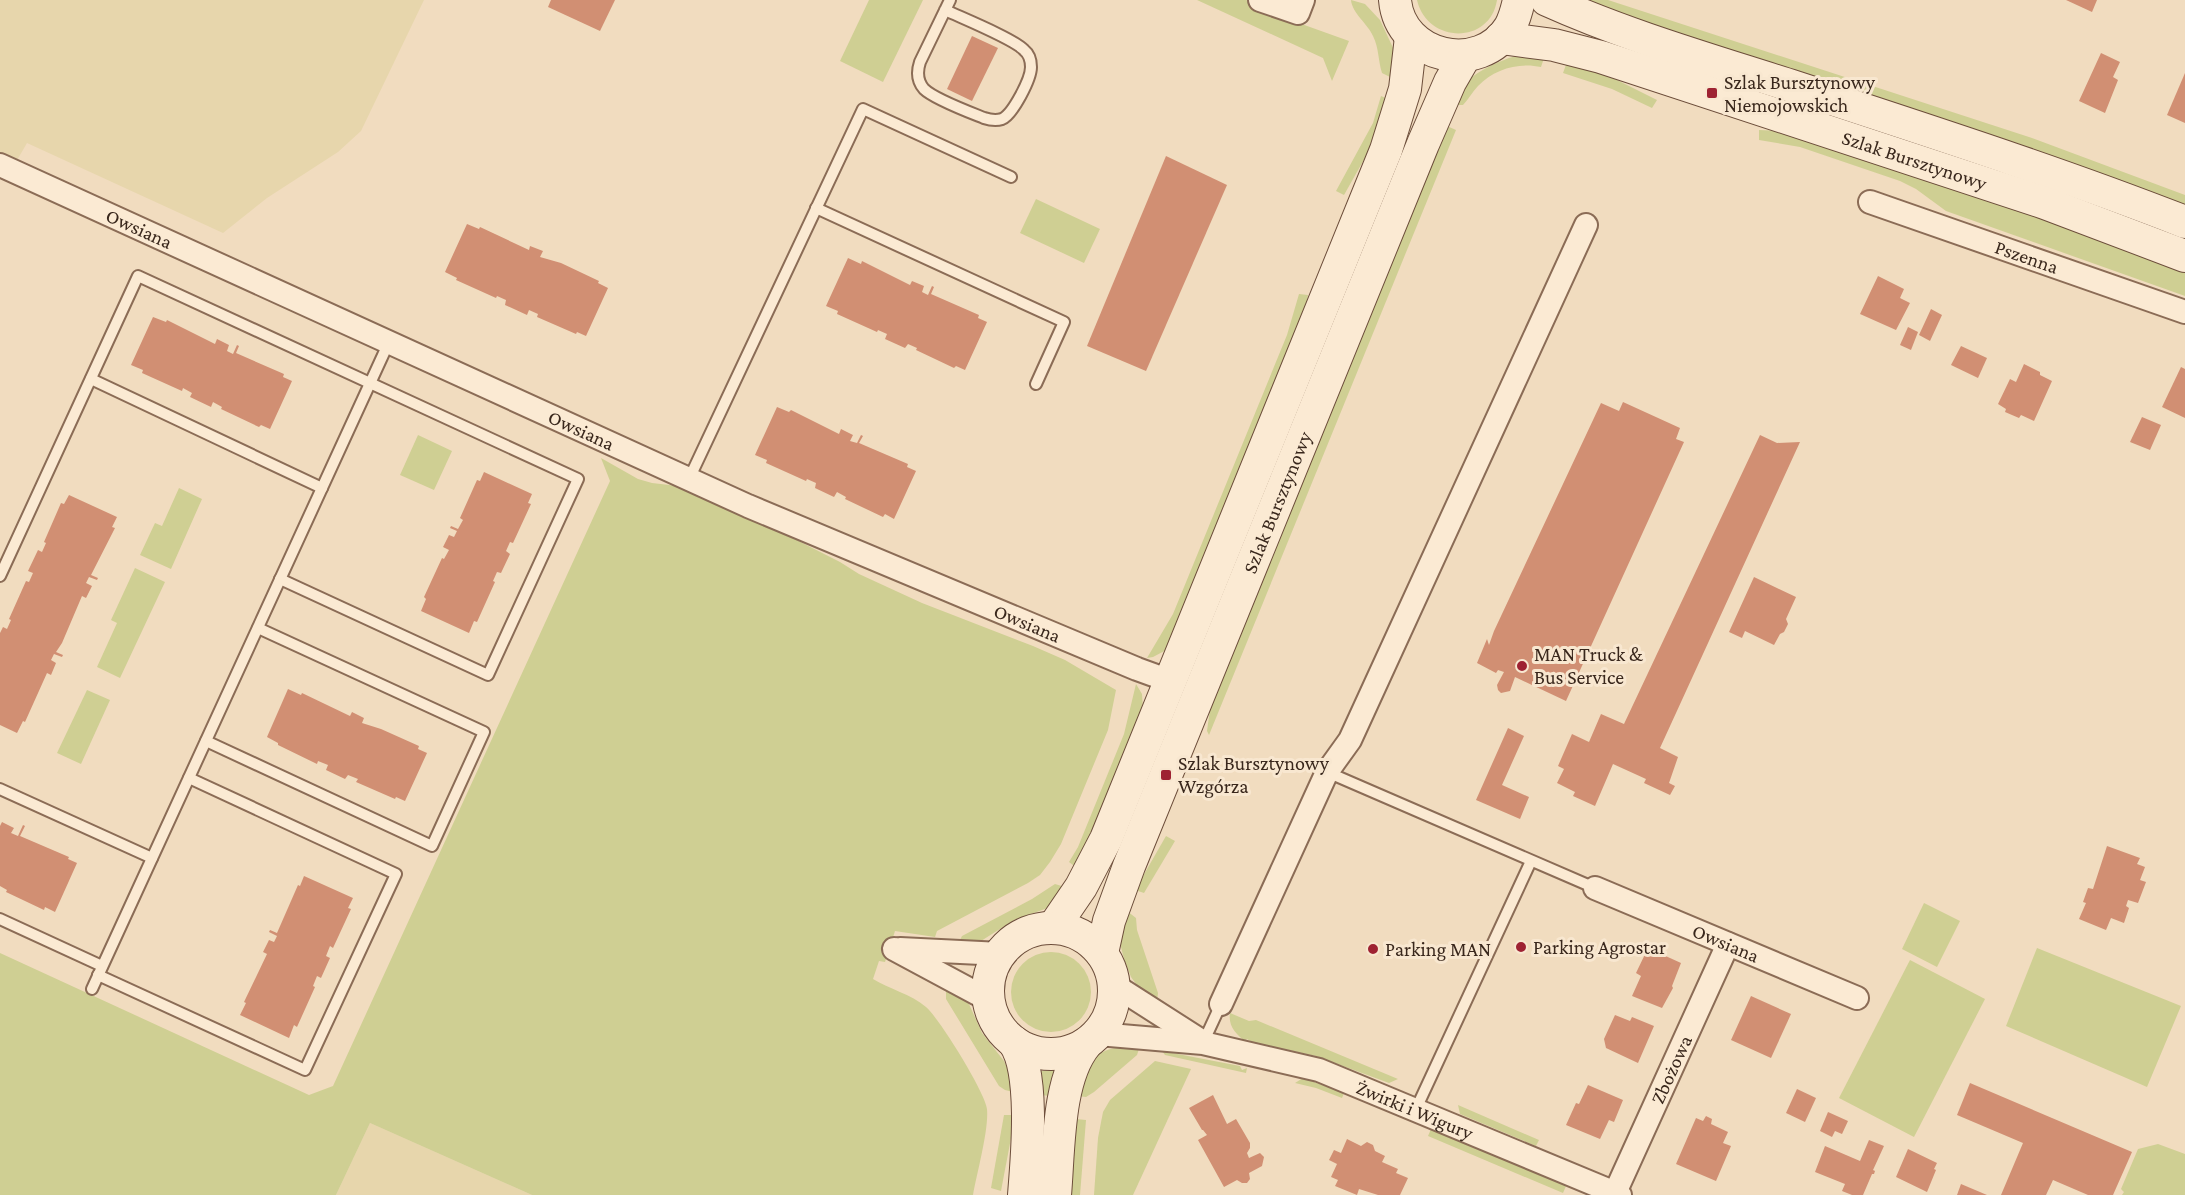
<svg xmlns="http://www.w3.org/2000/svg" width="2185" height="1195" viewBox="0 0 2185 1195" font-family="'Crimson Pro',serif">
	<rect width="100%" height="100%" fill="#f1dcbf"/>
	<g fill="#e7d6ac">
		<polygon points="0,0 424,0 361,131 338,152 267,198 223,233 27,143 16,162 0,155"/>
		<polygon points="370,1123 532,1195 336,1195"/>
	</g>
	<g fill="#cfcf93">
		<polygon points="869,0 923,0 883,82 840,61"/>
		<polygon points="1197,0 1246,0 1296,22 1349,41 1332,81 1323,58"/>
		<path d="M 1351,0 L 1365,4 L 1380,20 L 1395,52 L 1394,79 L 1382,73 C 1378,60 1379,48 1373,36 C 1368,24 1352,13 1351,0 Z"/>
		<path d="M 1417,0 L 1497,0 C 1490,45 1427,44 1417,0 Z"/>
		<polygon points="1587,0 1608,0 2032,138 2185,195 2185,207 1612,13"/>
		<path d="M 1520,55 L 1544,58 L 1541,67 C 1519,62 1494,69 1478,86 C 1472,92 1469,99 1463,105 L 1455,105 C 1460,97 1463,87 1469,80 C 1478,70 1508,57 1520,55 Z"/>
		<polygon points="1567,62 1605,74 1657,100 1652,108 1612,89 1563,73"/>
		<polygon points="1381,96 1388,99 1379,133 1344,195 1336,191 1373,123"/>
		<polygon points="1447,126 1456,130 1209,735 1207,731 1210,709"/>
		<polygon points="1759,130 1782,131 2007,205 2185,271 2185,296 1946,211 1916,189 1900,181 1800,147 1759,140"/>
		<polygon points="1036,199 1100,229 1084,263 1020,233"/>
		<polygon points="1299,294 1308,295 1305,313 1170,648 1153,657 1147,658 1173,614 1287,335"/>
		<polygon points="418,435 452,451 434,490 400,475"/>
		<path d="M 601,458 L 638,479 L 652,483 L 678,486 L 745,514 L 840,562 L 859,574 L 922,603 L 1033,646 L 1065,660 L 1116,690 L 1108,730 L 1061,844 L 1050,862 L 1040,875 L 1028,883 L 937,931 L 935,937 L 895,931 L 885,962 L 879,961 L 873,979 C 889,989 911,994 926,1007 C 939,1018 985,1092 987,1109 C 989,1129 977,1173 973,1195 L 532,1195 L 370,1123 L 336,1195 L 0,1195 L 0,953 L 309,1095 L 333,1086 L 610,481 Z"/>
		<polygon points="179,488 202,499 171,569 140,555 155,523 162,526"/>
		<polygon points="135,568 165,582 120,678 97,667 117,623 111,620"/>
		<polygon points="1136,684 1142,694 1143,709 1085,852 1077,868 1069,862 1078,847 1124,734"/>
		<polygon points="87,690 110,700 81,764 57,753"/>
		<polygon points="1166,836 1175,841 1144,893 1135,890"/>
		<polygon points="1055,884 1065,887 1054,902 1045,909 1014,920 981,941 959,942 962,936 1032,899"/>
		<polygon points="1924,903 1960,921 1937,967 1902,949"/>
		<polygon points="1127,911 1136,918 1137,930 1158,993 1157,1001 1139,988 1131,977 1124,959 1120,943"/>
		<polygon points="2037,948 2181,1006 2147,1087 2006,1026"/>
		<circle cx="1051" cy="992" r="40"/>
		<polygon points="1910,960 1985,999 1914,1137 1839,1098"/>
		<polygon points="946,988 962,997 969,1004 982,1033 1004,1061 1010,1074 1013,1092 1005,1090 999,1086 946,999"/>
		<path d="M 1230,1013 L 1249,1021 L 1256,1020 L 1398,1079 L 1389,1083 L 1316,1056 L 1252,1042 L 1247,1039 L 1245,1041 C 1236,1034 1228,1026 1230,1013 Z"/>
		<path d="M 1140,1046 L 1137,1055 L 1094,1092 L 1086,1097 L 1077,1096 C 1094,1056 1092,1047 1140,1046 Z"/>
		<polygon points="1162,1051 1240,1066 1242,1070 1247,1068 1246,1073 1165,1055"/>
		<polygon points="1155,1061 1191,1069 1133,1195 1094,1195 1098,1138 1103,1112 1110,1100"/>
		<polygon points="1039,1071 1055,1071 1052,1096 1039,1095"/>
		<polygon points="1303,1078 1344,1093 1342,1098 1316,1088 1295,1083"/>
		<polygon points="1458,1105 1539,1140 1536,1146 1460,1114"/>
		<polygon points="1004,1115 1012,1115 1011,1138 1001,1191 991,1188"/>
		<polygon points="1076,1119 1086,1120 1080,1195 1070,1195"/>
		<polygon points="1431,1129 1566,1186 1563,1193 1428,1136"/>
		<polygon points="2158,1144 2185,1154 2185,1195 2122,1195 2124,1192 2121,1189 2138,1149"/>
	</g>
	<g fill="#d18f73">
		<polygon points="551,0 615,0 600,31 548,7"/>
		<polygon points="2066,0 2097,0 2092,12"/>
		<polygon points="972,36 998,48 972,101 947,89"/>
		<polygon points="2101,53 2120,62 2113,77 2118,80 2105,113 2079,101"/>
		<polygon points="2185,73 2185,123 2167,115"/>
		<polygon points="1166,156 1227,185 1146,371 1087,346"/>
		<polygon points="467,224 479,229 480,227 529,250 530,246 543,251 540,257 561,263 599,281 598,283 608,288 586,336 577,332 576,334 537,317 538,314 529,310 527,315 505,305 506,300 497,296 496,298 456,280 457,278 445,272"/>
		<polygon points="848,258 861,264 862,261 910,285 912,281 924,286 922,292 928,295 932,286 934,287 931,294 979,315 978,318 987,322 965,370 956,366 954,368 916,350 917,348 908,344 905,348 885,339 887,334 878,330 877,332 837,314 838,311 826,306"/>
		<polygon points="1878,276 1904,289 1900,298 1910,303 1896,330 1860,314"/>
		<polygon points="1931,309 1942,315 1930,341 1919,335"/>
		<polygon points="153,317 166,322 167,320 215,344 217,339 229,345 227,351 233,354 237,345 239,346 236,353 284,374 283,377 292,381 270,429 261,425 259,427 221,409 222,407 213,402 211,407 190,397 192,393 183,388 182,391 142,373 143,370 131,365"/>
		<polygon points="1908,327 1918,332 1911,350 1900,345"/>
		<polygon points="1961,346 1987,358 1978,378 1951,365"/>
		<polygon points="2024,364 2040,372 2040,375 2052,381 2034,421 2021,415 2019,418 2005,412 2006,409 1998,404 2010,379 2016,382"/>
		<polygon points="2181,367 2185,369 2185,418 2162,407"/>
		<polygon points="1623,402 1680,428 1676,439 1684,442 1566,701 1515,677 1510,691 1501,693 1498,690 1497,685 1504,672 1498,670 1496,673 1477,663 1487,639 1489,645 1494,631 1601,403 1619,411"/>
		<polygon points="777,407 789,412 791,410 839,434 841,429 853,435 850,441 857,443 861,435 863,436 859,443 908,464 907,467 916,471 894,519 885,514 883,517 845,499 846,497 837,492 834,497 815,488 816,483 807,479 806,481 766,463 767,460 755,455"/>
		<polygon points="2142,417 2161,425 2150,450 2130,442"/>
		<polygon points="1760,435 1777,443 1800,442 1660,748 1678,757 1669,783 1675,786 1670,795 1644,783 1646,779 1613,764 1595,806 1573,796 1575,792 1557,783 1564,769 1558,766 1572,734 1589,742 1601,714 1624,724"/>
		<polygon points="484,472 532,494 528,503 531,504 513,543 510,542 506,551 510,554 501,573 497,572 493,581 495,582 477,622 474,621 469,633 421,611 426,599 424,597 442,558 444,559 449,550 443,547 449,535 454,537 457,531 450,528 451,526 458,529 463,520 460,518 477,480 480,481"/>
		<polygon points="69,495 117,517 112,527 115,528 91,575 98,578 97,580 89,577 86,583 92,586 86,598 82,596 62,643 56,652 63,655 62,657 54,654 51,660 56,663 51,675 47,673 25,722 23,721 17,733 0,725 0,633 3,627 7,629 11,620 9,619 26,581 29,582 33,573 28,571 38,550 42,552 46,543 44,542 61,503 64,504"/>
		<polygon points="1754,577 1796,597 1786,619 1788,624 1784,632 1780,634 1774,645 1745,631 1742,638 1729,632"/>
		<polygon points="288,689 301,695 302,693 350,716 352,712 364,718 362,723 381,729 419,746 418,749 427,753 405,801 396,797 395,799 356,782 358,779 348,775 345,779 326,770 328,765 318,761 317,764 278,745 278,743 267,737"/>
		<polygon points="1508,728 1524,736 1502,785 1529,797 1520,819 1476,800"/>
		<polygon points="2,822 14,828 11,833 18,836 23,825 25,826 20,836 69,857 68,859 77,863 55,912 45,907 44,910 6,892 7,890 0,886 0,826"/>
		<polygon points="2107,846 2140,858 2137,864 2145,867 2140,880 2146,882 2138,903 2128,900 2126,906 2129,908 2124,923 2111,918 2106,930 2079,919 2086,903 2083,902 2088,888 2093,889"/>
		<polygon points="304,876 353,898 348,908 351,909 333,948 330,946 326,956 330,958 321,978 317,976 313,986 315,987 297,1027 294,1025 289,1038 240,1015 246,1003 244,1002 267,954 263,952 269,940 274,942 277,936 269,932 270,930 277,933 298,885 300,886"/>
		<polygon points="1648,948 1681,963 1672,986 1673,988 1662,1008 1632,996 1641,976 1636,973"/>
		<polygon points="1751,996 1791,1014 1771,1058 1731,1040"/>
		<polygon points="1615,1015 1630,1021 1632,1017 1654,1026 1638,1063 1606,1048 1604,1039"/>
		<polygon points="1970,1083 2132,1152 2113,1195 2088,1195 2053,1180 2046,1195 2001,1195 2023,1143 1957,1115"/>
		<polygon points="1588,1085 1623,1100 1614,1122 1609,1120 1600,1139 1566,1125 1576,1103 1579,1104"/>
		<polygon points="1797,1089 1816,1098 1805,1122 1786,1113"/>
		<polygon points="1213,1095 1227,1124 1236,1119 1250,1143 1250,1148 1247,1153 1249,1158 1260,1153 1264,1157 1262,1166 1249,1173 1250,1179 1247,1183 1242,1183 1237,1180 1224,1187 1198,1140 1207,1135 1203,1130 1202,1130 1189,1108"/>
		<polygon points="1828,1112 1848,1121 1842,1134 1835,1131 1832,1137 1820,1131"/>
		<polygon points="1706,1116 1712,1119 1711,1124 1728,1132 1723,1143 1731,1146 1716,1181 1676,1164 1696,1118 1703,1121"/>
		<polygon points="1347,1139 1361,1146 1367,1142 1373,1145 1375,1151 1385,1156 1382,1162 1398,1169 1396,1173 1408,1178 1400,1195 1378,1195 1359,1189 1357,1195 1335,1186 1338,1180 1331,1177 1337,1164 1329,1160 1334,1150 1341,1153"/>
		<polygon points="1869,1140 1884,1146 1873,1170 1875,1171 1874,1174 1872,1174 1863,1195 1852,1195 1842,1191 1845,1184 1815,1172 1825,1146 1860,1161"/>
		<polygon points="1908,1149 1937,1163 1934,1169 1936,1170 1927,1192 1896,1177"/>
		<polygon points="1961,1184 1987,1195 1957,1195"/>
	</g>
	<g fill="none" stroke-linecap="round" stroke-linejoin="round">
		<defs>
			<g id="lane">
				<path d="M 945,10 C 962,18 1014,39 1024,50 C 1029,54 1031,61 1031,67 C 1031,79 1013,114 1002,119 C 996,121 990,120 984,118 C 969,112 934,99 924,89 C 917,81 917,71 920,62 L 950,0"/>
				<polyline points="816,208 1064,322 1036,384"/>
				<polyline points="91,379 322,488"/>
				<polyline points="689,479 863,109 1011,177"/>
				<polyline points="0,576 138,276 578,479 488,675 280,579"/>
				<polyline points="206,741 432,846 484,732 258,628"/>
				<polyline points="1327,772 1595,888"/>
				<polyline points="0,789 152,858"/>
				<polyline points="0,919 102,966"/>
				<polyline points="98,975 305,1070 396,874 189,778"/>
				<polyline points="92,989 389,342"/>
				<polyline points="1203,1043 1221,1004"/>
				<polyline points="1416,1109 1531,861"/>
			</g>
			<g id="street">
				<polyline points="1260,0 1298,13 1303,0"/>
				<path id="s1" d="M 0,165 L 748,506 L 1137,669 L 1170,681"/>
				<path id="s2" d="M 1870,202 L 2185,312"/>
				<path id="s3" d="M 1595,888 L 1857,998"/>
				<polyline points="894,949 989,1000"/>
				<polyline points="900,949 1001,954"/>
				<polyline points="1114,985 1200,1040"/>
				<polyline points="1221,1004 1327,772 1350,740 1586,225"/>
				<path id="s4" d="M 1098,1034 L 1203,1043 L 1319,1070 L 1620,1195"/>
				<path id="s5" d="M 1614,1195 L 1728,944"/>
			</g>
			<g id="secondary">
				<path d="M 1395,0 C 1400,58 1480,76 1510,27 C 1515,18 1517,9 1519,0"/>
				<path d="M 1547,0 C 1627,36 1711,60 1795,87 C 1926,130 2057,172 2185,222"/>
				<path id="s6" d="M 1501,38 L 1554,45 L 1601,57 L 2045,203 L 2185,256"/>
				<polyline points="1053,928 1081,887 1106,839 1386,150 1405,89 1411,37"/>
				<circle cx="1051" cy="991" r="63"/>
				<path id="s7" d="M 1102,953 L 1109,921 L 1129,866 L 1423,144 L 1450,82 L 1465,56"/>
				<path d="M 1014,1042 C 1035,1072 1027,1158 1024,1195"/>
				<path d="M 1055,1195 C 1059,1150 1057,1079 1086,1044"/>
			</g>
		</defs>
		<use href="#lane" stroke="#8b6c56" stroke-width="14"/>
		<use href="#street" stroke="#8b6c56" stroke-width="26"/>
		<use href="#secondary" stroke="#6c4d3a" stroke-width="34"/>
		<use href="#lane" stroke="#fbead3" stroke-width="10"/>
		<use href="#street" stroke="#fbead3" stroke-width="22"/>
		<use href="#secondary" stroke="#fbead3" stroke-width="32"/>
	</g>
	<g fill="#9e2232" stroke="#f8e7d0" stroke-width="2">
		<rect x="1706" y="87" width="12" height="12" rx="3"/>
		<circle cx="1522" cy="666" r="6"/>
		<rect x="1160" y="769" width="12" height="12" rx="3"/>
		<circle cx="1521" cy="947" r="6"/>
		<circle cx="1373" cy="949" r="6"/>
	</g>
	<g text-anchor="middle" stroke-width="6" stroke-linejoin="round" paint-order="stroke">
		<g font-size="20" fill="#39271c" stroke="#f8e7d0" text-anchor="start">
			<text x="1724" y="89">Szlak Bursztynowy<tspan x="1724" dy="23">Niemojowskich</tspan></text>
			<text x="1534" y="661">MAN Truck &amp;<tspan x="1534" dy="23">Bus Service</tspan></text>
			<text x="1178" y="770">Szlak Bursztynowy<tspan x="1178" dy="23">Wzgórza</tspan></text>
			<text x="1533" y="954">Parking Agrostar</text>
			<text x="1385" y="956">Parking MAN</text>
		</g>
		<g font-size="20" fill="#39271c" stroke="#f8e7d0">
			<text dy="7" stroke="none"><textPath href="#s6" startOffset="432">Szlak Bursztynowy</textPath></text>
			<text dy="7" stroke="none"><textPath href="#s1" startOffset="153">Owsiana</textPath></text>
			<text dy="7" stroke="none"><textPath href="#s2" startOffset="166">Pszenna</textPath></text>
			<text dy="7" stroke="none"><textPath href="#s1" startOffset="639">Owsiana</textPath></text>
			<text dy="7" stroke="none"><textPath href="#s7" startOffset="484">Szlak Bursztynowy</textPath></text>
			<text dy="7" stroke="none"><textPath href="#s1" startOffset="1125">Owsiana</textPath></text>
			<text dy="7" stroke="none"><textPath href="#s3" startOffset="142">Owsiana</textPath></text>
			<text dy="7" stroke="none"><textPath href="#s5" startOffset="138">Zbożowa</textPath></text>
			<text dy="7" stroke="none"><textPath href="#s4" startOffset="328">Żwirki i Wigury</textPath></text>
		</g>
	</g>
</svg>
